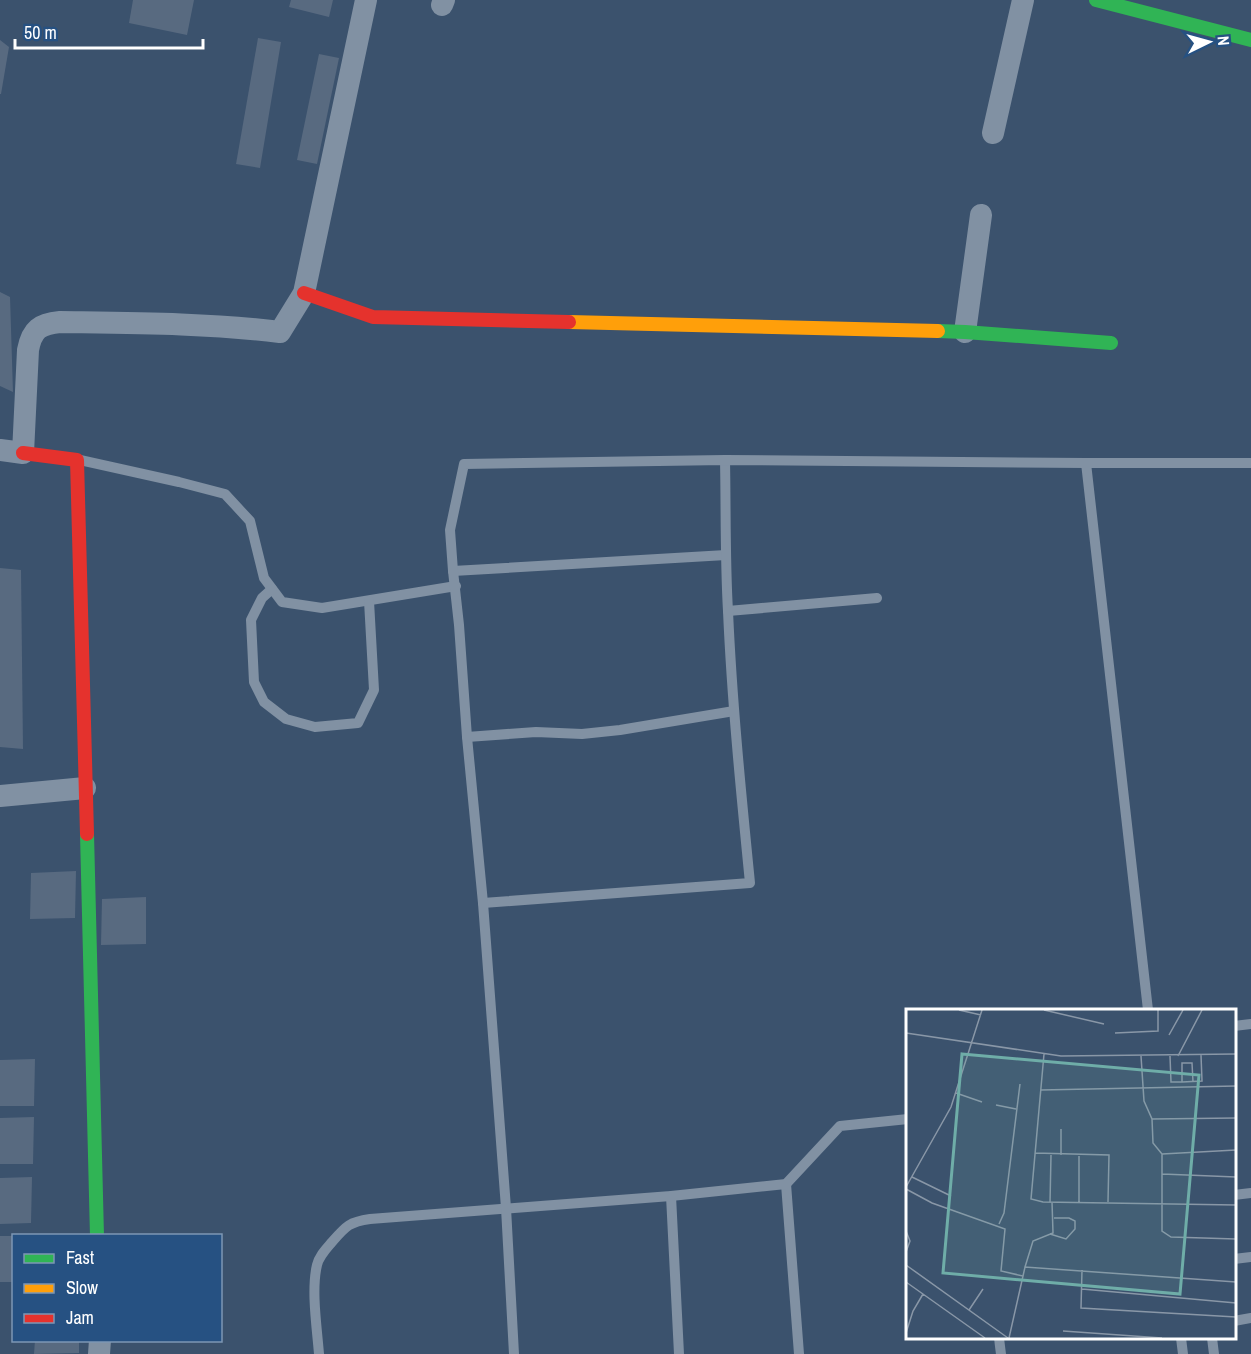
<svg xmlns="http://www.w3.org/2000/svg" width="1251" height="1354" viewBox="0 0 1251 1354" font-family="'Archivo Narrow',sans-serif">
	<rect width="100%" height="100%" fill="#3b526d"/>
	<g fill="#586a80">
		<polygon points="133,0 194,0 187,35 129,23"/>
		<polygon points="291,0 333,0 329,17 289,7"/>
		<polygon points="258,38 281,42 260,168 236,164"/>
		<polygon points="0,40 9,47 1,94 0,94"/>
		<polygon points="319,54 339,58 317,164 297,160"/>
		<polygon points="0,292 10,297 13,392 0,386"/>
		<polygon points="0,568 21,570 23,749 0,747"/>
		<polygon points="76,871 75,918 30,919 31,873"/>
		<polygon points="146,897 146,944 101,945 102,899"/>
		<polygon points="35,1059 34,1106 0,1106 0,1060"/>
		<polygon points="34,1117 33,1164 0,1164 0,1118"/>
		<polygon points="32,1177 31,1223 0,1224 0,1178"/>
		<rect x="0" y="1236" width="14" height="46"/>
		<polygon points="35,1340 79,1340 79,1353 34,1354"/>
	</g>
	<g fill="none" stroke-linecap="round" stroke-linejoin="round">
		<g stroke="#8191a3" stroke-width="10">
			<polyline points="80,460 179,482 225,494 250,521 264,578 282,602 322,608 456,586"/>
			<polyline points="1086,463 1148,1010"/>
			<polyline points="453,571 726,555"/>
			<polyline points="272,589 262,598 251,620 254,682 264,702 286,719 315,727 358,723 374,690 369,601"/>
			<polyline points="728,611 877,598"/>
			<polyline points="467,737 536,732 582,734 620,730 734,711"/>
			<path d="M 483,903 L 750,883 C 741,792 732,702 728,611 C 725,561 726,510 725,460"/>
			<polyline points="1234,1026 1251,1024"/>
			<polyline points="786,1184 799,1354"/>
			<polyline points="1234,1195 1251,1193"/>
			<polyline points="671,1196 679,1354"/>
			<polyline points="1234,1259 1251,1257"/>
			<polyline points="1234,1321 1251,1318"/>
			<polyline points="999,1338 1001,1354"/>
			<polyline points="1181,1338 1183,1354"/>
			<polyline points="1212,1338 1214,1354"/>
			<path d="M 319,1354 C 317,1328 311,1290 317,1265 C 319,1256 326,1249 332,1242 C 346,1226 349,1222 370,1219 L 671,1196 L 786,1184 L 840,1126 L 908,1119"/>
			<polyline points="514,1354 506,1208 483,903 467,737 459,625 453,571 450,530 464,464 725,460 1086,463 1251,463"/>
		</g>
		<g stroke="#8191a3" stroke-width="22">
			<polyline points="442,5 444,0"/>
			<polyline points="993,133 1023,0"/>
			<polyline points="965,332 981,215"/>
			<path d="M 0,450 L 23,453 L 28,350 C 32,329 40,324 60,322 C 134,323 207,323 280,332 L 304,293 L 366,0"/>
			<polyline points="0,796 85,788"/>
			<polyline points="99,1354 100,1340"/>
		</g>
		<g stroke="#30b455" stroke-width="14">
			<polyline points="1096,0 1251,40"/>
			<polyline points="938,331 965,332 1111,343"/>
			<polyline points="87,834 97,1236"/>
		</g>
		<polyline stroke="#ff9f0a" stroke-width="14" points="569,322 938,331"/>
		<g stroke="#e5322d" stroke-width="14">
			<polyline points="304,293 373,317 569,322"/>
			<polyline points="23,453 77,460 87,834"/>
		</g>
	</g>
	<g transform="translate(906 1009)">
		<rect width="330" height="330" fill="#3b526d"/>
		<path fill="none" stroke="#8997a7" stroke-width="1.5" d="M 53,1 L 75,6M 138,1 L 198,15M 0,24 L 155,47 L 330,45M 209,24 L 252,22 L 252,1M 263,26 L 277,1M 138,45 L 125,190 L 137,193 L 330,196M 235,47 L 238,92 L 246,110 L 247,134 L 256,145 L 256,222 L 265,228 L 330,230M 264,47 L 265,73 L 276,73 L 296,72 L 295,46M 272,47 L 296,1M 276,73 L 276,54 L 286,54 L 287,73M 135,81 L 330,77M 50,84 L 76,93M 90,96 L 110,100M 246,110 L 330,109M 155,120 L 155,146M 129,144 L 203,146 L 202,193M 256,145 L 330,141M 173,147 L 173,194M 256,165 L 330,168M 6,168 L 45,187M 0,178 L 45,98 L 76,1M 0,180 L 26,194 L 99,220 L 95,262 L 117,267 L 103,329M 144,194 L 145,146M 93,215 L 98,204 L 114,75M 0,222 L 4,232 L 0,243M 144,225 L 160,230 L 169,220 L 169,212 L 163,209 L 148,209M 0,256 L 102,329M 119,258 L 127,232 L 147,224 L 146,193M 176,261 L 175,299 L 330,308M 117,267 L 119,258 L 330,273M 0,273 L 79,329M 176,280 L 330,294M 63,301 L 77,280M 157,322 L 256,329M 0,324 L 7,302 L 17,285"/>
		<path fill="#6fada8" fill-opacity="0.15" stroke="#6fada8" stroke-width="3" d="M 56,45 L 293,66 L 274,285 L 37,264 Z"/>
		<rect width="330" height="330" fill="none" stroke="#fff" stroke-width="3"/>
	</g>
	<rect x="12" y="1234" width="210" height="108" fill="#265182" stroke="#7d97b4" stroke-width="1.5"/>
	<rect x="24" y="1254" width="30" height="9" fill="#30b455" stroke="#7d97b4" stroke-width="1.5"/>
	<text x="66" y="1264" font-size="18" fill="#ffffff">Fast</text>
	<rect x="24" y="1284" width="30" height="9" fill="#ff9f0a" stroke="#7d97b4" stroke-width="1.5"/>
	<text x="66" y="1294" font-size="18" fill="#ffffff">Slow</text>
	<rect x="24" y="1314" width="30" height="9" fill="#e5322d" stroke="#7d97b4" stroke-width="1.5"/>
	<text x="66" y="1324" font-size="18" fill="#ffffff">Jam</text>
	<g transform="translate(1209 42) rotate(85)" stroke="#265182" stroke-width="4.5" paint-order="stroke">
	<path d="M0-4.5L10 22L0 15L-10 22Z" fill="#ffffff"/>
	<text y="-9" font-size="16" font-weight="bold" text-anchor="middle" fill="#ffffff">N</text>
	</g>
	<path d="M15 39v9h188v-9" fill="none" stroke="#ffffff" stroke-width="3"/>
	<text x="24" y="39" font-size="18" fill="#ffffff" stroke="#265182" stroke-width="4.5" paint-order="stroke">50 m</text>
</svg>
